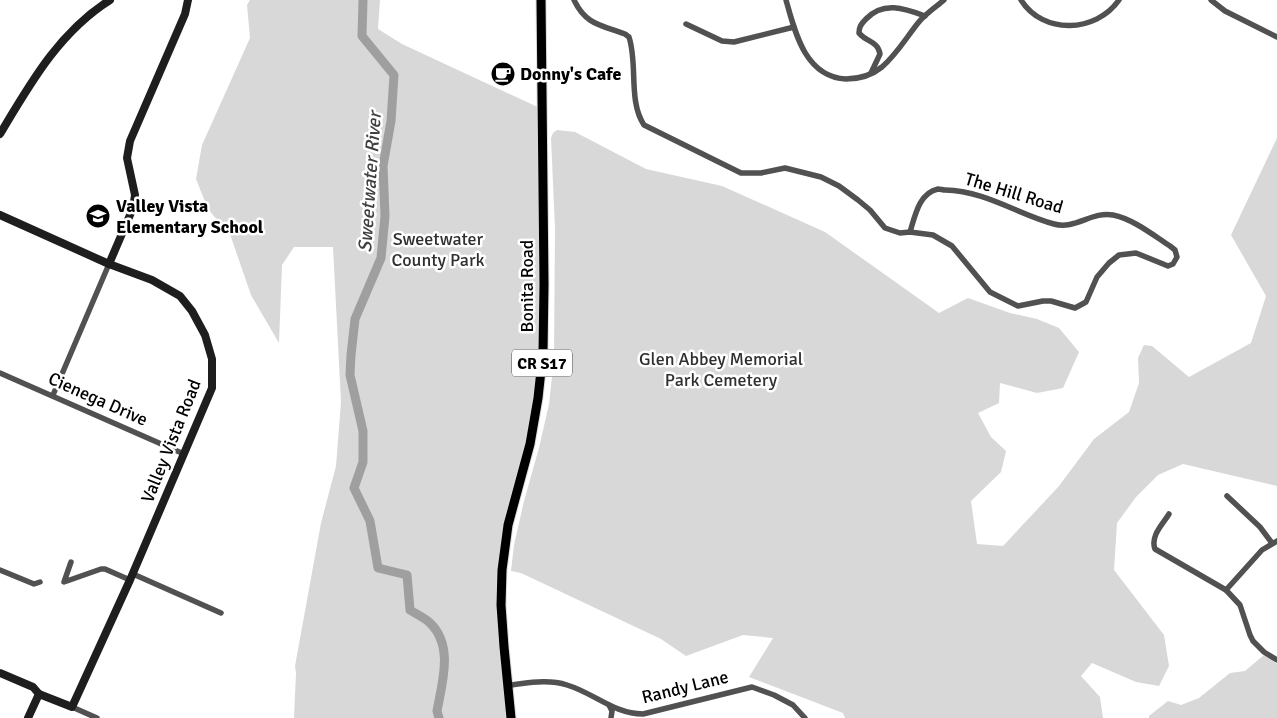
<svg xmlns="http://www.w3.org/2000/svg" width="1277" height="718" viewBox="0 0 1277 718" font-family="Signika,sans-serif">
	<rect width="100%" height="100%" fill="#fff"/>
	<g fill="#d8d8d8">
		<polygon points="250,0 380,0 378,29 402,44 542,109 542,363 502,562 511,718 294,718 296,673 295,666 321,523 336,466 341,402 333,247 294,247 282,265 279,343 251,295 231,237 208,209 196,179 202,145 250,38 247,5"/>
		<polygon points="557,130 575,132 646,169 722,186 825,232 939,313 968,298 1010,313 1037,319 1059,328 1079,352 1063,388 1037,393 1000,383 999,403 978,413 991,437 1006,451 1001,472 971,501 977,544 1003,546 1059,486 1094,439 1129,412 1139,383 1138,358 1144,345 1152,346 1189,377 1251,343 1266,296 1231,235 1277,138 1277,486 1183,464 1158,475 1136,497 1117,523 1114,570 1164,635 1169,666 1159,686 1136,682 1092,663 1081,676 1100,697 1103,718 845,718 843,713 749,677 773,638 743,635 686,656 661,639 521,573 511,571 514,545 524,501 539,448 549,404 554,358 555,228 551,138 553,133"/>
		<polygon points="1264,655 1277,664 1277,718 1149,718 1149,716 1168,701 1181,705 1199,698 1230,673 1245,671"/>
	</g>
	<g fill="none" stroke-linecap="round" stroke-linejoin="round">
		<path stroke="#9f9f9f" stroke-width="9" d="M 363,0 L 362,36 L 394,75 L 391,121 L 383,166 L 385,216 L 381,258 L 355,319 L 351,355 L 350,375 L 363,431 L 363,462 L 354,488 L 370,521 L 378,568 L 407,575 L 410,610 C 416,614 425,618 430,623 C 454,646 442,683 437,711 L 439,718"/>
		<defs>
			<polyline id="primary" points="511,718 504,647 501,605 502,570 508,525 530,444 538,398 543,352 544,284 541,0"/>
		</defs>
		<use href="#primary" stroke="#dbdbdb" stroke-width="11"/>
		<g stroke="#515151" stroke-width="5.5">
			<path d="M 574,0 C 586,25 601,25 625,34 L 629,37 C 638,64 628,101 644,125 L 741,173 L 761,173 L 785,168 L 821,177 L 839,186 L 858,200 L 870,210 L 885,228 L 900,233 L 910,232 L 933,235 L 952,246 L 990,292 L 1018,306 L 1043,301 L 1051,301 L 1075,308 L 1086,302 L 1097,277 L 1109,263 L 1119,255 L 1136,253 L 1168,266 L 1173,264 L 1177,257 L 1175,250 L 1170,246 C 1153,235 1133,219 1113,215 C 1092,211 1075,230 1054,224 C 1017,214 986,191 945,190 C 943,190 940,189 938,189 C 919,193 915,216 910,232"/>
			<path d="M 786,0 C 795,32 805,77 846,79 C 859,79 872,75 882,67 C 897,54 906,38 918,23 C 925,14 936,7 944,0"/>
			<path d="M 1021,0 C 1043,35 1096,33 1119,0"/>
			<polyline points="1211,0 1225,11 1277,37"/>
			<polyline points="686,24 722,41 734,42 794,27"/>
			<path d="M 871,73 L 880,54 C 878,41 866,42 859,33 C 859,27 861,24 866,19 C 883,1 904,8 925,16"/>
			<polyline points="0,373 184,454"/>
			<polyline points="53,395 109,264"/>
			<polyline points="1227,496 1260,527 1272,543"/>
			<path d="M 1169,514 C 1163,524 1150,536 1155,549 L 1226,590 L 1240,605 L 1250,635 L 1253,641 L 1264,652 L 1277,660"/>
			<polyline points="71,562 64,582 101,569 105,569 130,580"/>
			<polyline points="0,570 34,584 40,582"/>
			<polyline points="133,574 221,613"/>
			<polyline points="1226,590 1262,550 1277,541"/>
			<path d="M 509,685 C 528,683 548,679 567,685 C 594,693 614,714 643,714 L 752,687 L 774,695 L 793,705 L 805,718"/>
			<polyline points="609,705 612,711 611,718"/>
			<polyline points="72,707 97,718"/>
		</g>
		<g stroke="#1e1e1e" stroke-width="8">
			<path d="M 0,134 C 30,84 59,32 110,0"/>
			<polyline points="0,215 109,264 152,280 180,296 192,311 205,335 212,359 212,388 130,580 72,707 39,694 33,687 0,673"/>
			<polyline points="109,264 133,208 135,195 127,158 130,141 185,14 188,0"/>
			<polyline points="28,718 39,694"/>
		</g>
		<use href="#primary" stroke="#000" stroke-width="9"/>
	</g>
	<defs>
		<symbol id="cafe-disc" viewBox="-11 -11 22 22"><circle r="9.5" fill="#000" stroke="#fff"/><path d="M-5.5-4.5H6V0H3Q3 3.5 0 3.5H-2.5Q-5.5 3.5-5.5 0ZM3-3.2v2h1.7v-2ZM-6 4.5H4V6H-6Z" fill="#fff"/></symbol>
		<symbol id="school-disc" viewBox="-11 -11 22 22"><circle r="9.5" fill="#000" stroke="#fff"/><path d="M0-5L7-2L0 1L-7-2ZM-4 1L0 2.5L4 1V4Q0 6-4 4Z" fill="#fff"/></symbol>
	</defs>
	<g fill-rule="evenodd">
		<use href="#cafe-disc" x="489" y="60" width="28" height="28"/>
		<use href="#school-disc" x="84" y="202" width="28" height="28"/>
	</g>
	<g text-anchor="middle" stroke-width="5" stroke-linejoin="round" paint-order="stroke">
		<rect fill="#fff" stroke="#4c4c4c" stroke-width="1" x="512" y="349.5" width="60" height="27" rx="4"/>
		<g font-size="16" font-weight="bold" fill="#000">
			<text x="542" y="369">CR S17</text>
		</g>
		<g font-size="18" font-weight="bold" fill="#000" stroke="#fff" text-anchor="start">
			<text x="520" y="80">Donny's Cafe</text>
			<text x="116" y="212">Valley Vista<tspan x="116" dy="21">Elementary School</tspan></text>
		</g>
		<g font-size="18" fill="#000" stroke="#fff">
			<text transform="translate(1014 193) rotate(17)" y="6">The Hill Road</text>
			<text transform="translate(527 286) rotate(-90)" y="6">Bonita Road</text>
			<text transform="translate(98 399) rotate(24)" y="6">Cienega Drive</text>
			<text transform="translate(171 441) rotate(-68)" y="6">Valley Vista Road</text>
			<text transform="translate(685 687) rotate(-14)" y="6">Randy Lane</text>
		</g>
		<g font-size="18" fill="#2f2f2f" stroke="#fff">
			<text x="438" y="245">Sweetwater<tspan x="438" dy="21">County Park</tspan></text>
			<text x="721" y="365">Glen Abbey Memorial<tspan x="721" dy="21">Park Cemetery</tspan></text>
		</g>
		<g font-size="19" font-style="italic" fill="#404040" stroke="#fff">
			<text transform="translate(369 182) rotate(-86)" y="7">Sweetwater River</text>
		</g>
	</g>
</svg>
